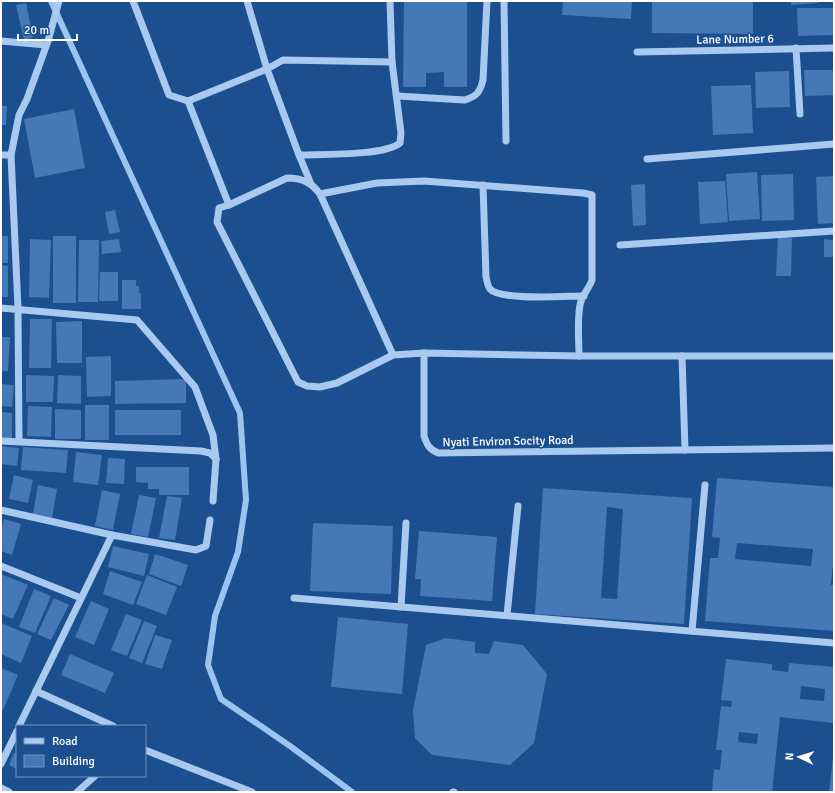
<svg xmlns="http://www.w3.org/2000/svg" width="835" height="793" viewBox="0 0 835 793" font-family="Signika,sans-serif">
	<rect width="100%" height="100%" fill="#1b4f8f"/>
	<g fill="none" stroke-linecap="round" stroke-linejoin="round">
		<polyline stroke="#9cc4f0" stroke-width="6" points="51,1 240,413 246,500 238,552 215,616 208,665 221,699 290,746 352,792"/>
	</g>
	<g fill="#4478b7" fill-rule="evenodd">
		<polygon points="404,1 467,1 467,87 444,87 444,72 426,73 426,87 403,87"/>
		<polygon points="563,1 632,1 631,19 562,15"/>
		<polygon points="652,1 753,1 753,34 652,33"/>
		<polygon points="791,1 818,1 818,3 791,5"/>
		<polygon points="26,3 33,37 24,40 16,5"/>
		<polygon points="797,8 834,8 834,35 798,36"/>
		<polygon points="804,70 834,70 834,95 805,96"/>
		<polygon points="789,71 790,107 756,108 755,72"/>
		<polygon points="751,85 753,133 713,135 711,86"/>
		<polygon points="1,106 7,106 6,125 1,125"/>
		<polygon points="74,109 85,168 35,178 24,119"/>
		<polygon points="757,172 760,219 729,221 726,174"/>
		<polygon points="793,174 794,220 762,221 761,175"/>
		<polygon points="834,176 834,223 818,224 816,177"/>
		<polygon points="725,181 728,222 700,224 698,182"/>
		<polygon points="645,184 646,225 633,226 631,185"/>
		<polygon points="115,210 120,232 109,234 105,212"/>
		<rect x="1" y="236" width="7" height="27"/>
		<rect x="53" y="236" width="23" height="67"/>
		<polygon points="778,237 792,238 791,276 776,276"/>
		<polygon points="30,239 51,240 49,298 29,297"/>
		<polygon points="119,239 121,252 102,254 101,241"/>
		<polygon points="824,239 834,240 834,257 824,257"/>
		<polygon points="79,240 99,240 98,302 78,302"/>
		<polygon points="1,265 8,266 8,297 1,297"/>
		<polygon points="100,272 118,272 118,301 99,301"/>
		<polygon points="122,280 136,280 136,286 139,286 139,293 141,293 141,309 122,309"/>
		<polygon points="30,319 52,319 51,368 29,368"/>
		<polygon points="82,321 82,363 57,363 56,322"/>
		<polygon points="1,337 10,337 8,371 1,371"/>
		<polygon points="111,356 111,396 87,397 86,357"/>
		<polygon points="26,375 54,376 53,402 26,402"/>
		<polygon points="58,375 81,376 81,404 57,403"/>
		<polygon points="186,379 186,403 115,404 115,381"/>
		<polygon points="1,384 14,385 12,407 1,406"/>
		<rect x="85" y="405" width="24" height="35"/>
		<polygon points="28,406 52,407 51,437 27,436"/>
		<polygon points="55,409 81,410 81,439 55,439"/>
		<rect x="115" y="410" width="66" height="25"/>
		<polygon points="1,412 12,413 12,439 1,439"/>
		<polygon points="1,446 19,448 17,466 1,464"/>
		<polygon points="23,447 68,450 66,473 21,470"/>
		<polygon points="76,452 102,455 98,485 73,482"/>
		<polygon points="108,458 125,459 124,484 106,483"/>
		<polygon points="136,467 189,467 189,495 159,495 159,489 148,489 148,483 136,482"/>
		<polygon points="14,475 33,480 28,503 9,499"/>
		<path d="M 717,478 L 834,487 L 834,555 L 831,585 L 834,585 L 834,631 L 705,621 L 710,558 L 718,558 L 720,538 L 712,537 ZM 737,543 L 813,549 L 811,566 L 735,559 Z"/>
		<polygon points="38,485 57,489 52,518 33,514"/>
		<path d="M 543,488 L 692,498 L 684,624 L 535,614 ZM 607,507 L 623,509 L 617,599 L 601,598 Z"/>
		<polygon points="102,490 120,494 113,530 95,526"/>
		<polygon points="139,495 156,498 148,537 131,534"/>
		<polygon points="167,496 182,498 175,540 159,538"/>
		<polygon points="4,519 21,524 12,555 1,551 1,529"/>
		<polygon points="313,523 393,526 391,594 310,591"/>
		<polygon points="419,531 497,537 492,601 420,596 421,579 415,579"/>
		<polygon points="113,546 149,554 144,576 108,567"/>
		<polygon points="155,554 188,565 181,586 149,574"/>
		<polygon points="110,571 142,582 133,605 103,594"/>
		<polygon points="1,574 28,585 13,619 1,614"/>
		<polygon points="147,575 177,587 166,615 136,604"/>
		<polygon points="34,589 51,596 35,633 19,627"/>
		<polygon points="54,598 69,605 51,640 37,634"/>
		<polygon points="91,601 109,609 94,645 75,637"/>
		<polygon points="126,614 142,620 127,656 111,650"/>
		<polygon points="338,617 408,624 402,694 331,687"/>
		<polygon points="144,621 157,626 142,663 129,658"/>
		<polygon points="1,623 32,636 21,663 1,654"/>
		<polygon points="155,635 172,640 162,669 145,664"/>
		<polygon points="446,638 475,642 475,653 489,654 494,641 523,645 547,674 534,743 510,765 432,755 415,738 413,710 426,645"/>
		<polygon points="70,654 114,673 105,693 61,675"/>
		<path d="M 726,659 L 772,664 L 772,670 L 788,672 L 789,663 L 834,667 L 834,723 L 780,717 L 772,792 L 712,792 L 714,769 L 720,770 L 722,750 L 716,750 L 721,706 L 731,707 L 732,701 L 721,700 ZM 801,686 L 825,689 L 824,701 L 800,699 ZM 739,732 L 758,734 L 757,744 L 738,742 Z"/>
		<polygon points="1,668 18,675 3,710 1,709"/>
		<polygon points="14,753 17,754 17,769 9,765"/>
		<polygon points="833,757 834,792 829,792"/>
	</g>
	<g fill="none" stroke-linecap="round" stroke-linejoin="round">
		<g stroke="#a9c9ee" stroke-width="7">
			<polyline points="133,1 169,95 188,101 267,69 247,1"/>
			<polyline points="390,1 392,62"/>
			<polyline points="504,1 506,141"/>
			<polyline points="1,41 46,45"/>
			<polyline points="796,48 800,114"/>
			<polyline points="637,52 834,48"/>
			<path d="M 283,60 L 392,62 L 401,133 L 400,143 C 384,156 322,154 299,155 L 267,69 Z"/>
			<path d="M 397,96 L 465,100 C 477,96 480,92 483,80 L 487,1"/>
			<polyline points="188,101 229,205 219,208 217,222 298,382 307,386 320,387 337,383 393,355 424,353 579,356 834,356"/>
			<polyline points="1,155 11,155"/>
			<polyline points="299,155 311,184"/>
			<polyline points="647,159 834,144"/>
			<path d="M 483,185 L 486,277 C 487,281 488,287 490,289 C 500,301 567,296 584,296"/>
			<path d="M 320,194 L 377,183 L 424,181 L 583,193 L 592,195 L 592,280 C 589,289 581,296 580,305 C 577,321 579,340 579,356"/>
			<path d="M 229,205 L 287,178 C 302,178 311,182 320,194 L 393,355"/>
			<polyline points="620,245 834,231"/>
			<polyline points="1,308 137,320 195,387 213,435 216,459"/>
			<path d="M 424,353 L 424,436 C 427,445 429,449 438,453 L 834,448"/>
			<polyline points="682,356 685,450"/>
			<polyline points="1,441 201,451 210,453 216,459 213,501"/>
			<polyline points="19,441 18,308 11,155 19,115 27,99 48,41 59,1"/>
			<polyline points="1,510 112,535 19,726"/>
			<polyline points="112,535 196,550 206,546 210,520"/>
			<polyline points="1,566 81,598"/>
			<polyline points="294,598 834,643"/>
			<polyline points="401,607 406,523"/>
			<polyline points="507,615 518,506"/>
			<polyline points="692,631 705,485"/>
			<polyline points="36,691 113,726"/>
			<polyline points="145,750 252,792"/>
			<polyline points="1,764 17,731"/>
			<polyline points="1,788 9,792"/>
			<polyline points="77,792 95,776"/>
			<polyline points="453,792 454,792"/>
		</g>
	</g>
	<g text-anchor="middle" stroke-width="3" stroke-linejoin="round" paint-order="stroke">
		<g font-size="12" fill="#fff" stroke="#1b4f8f">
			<text transform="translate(735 39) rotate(-1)" y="4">Lane Number 6</text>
			<text transform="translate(508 441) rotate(-1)" y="4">Nyati Environ Socity Road</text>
		</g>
	</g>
	<rect width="835" height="793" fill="none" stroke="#ffffff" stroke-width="4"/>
	<rect x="16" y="725" width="130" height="52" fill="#1b4f8f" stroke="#7695bc"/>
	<rect x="24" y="738" width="20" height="6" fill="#a9c9ee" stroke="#7695bc"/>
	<text x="52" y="745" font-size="12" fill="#ffffff">Road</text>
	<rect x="24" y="755" width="20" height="12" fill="#4478b7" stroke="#7695bc"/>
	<text x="52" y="765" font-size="12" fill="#ffffff">Building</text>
	<g transform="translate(799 757) rotate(274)" stroke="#1b4f8f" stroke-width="3" paint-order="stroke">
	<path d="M0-3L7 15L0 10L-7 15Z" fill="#ffffff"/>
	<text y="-6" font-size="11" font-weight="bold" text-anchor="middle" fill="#ffffff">N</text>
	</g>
	<path d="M18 34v6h59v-6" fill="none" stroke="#ffffff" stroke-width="2"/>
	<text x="24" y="34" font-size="12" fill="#ffffff" stroke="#1b4f8f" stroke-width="3" paint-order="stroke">20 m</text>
</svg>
